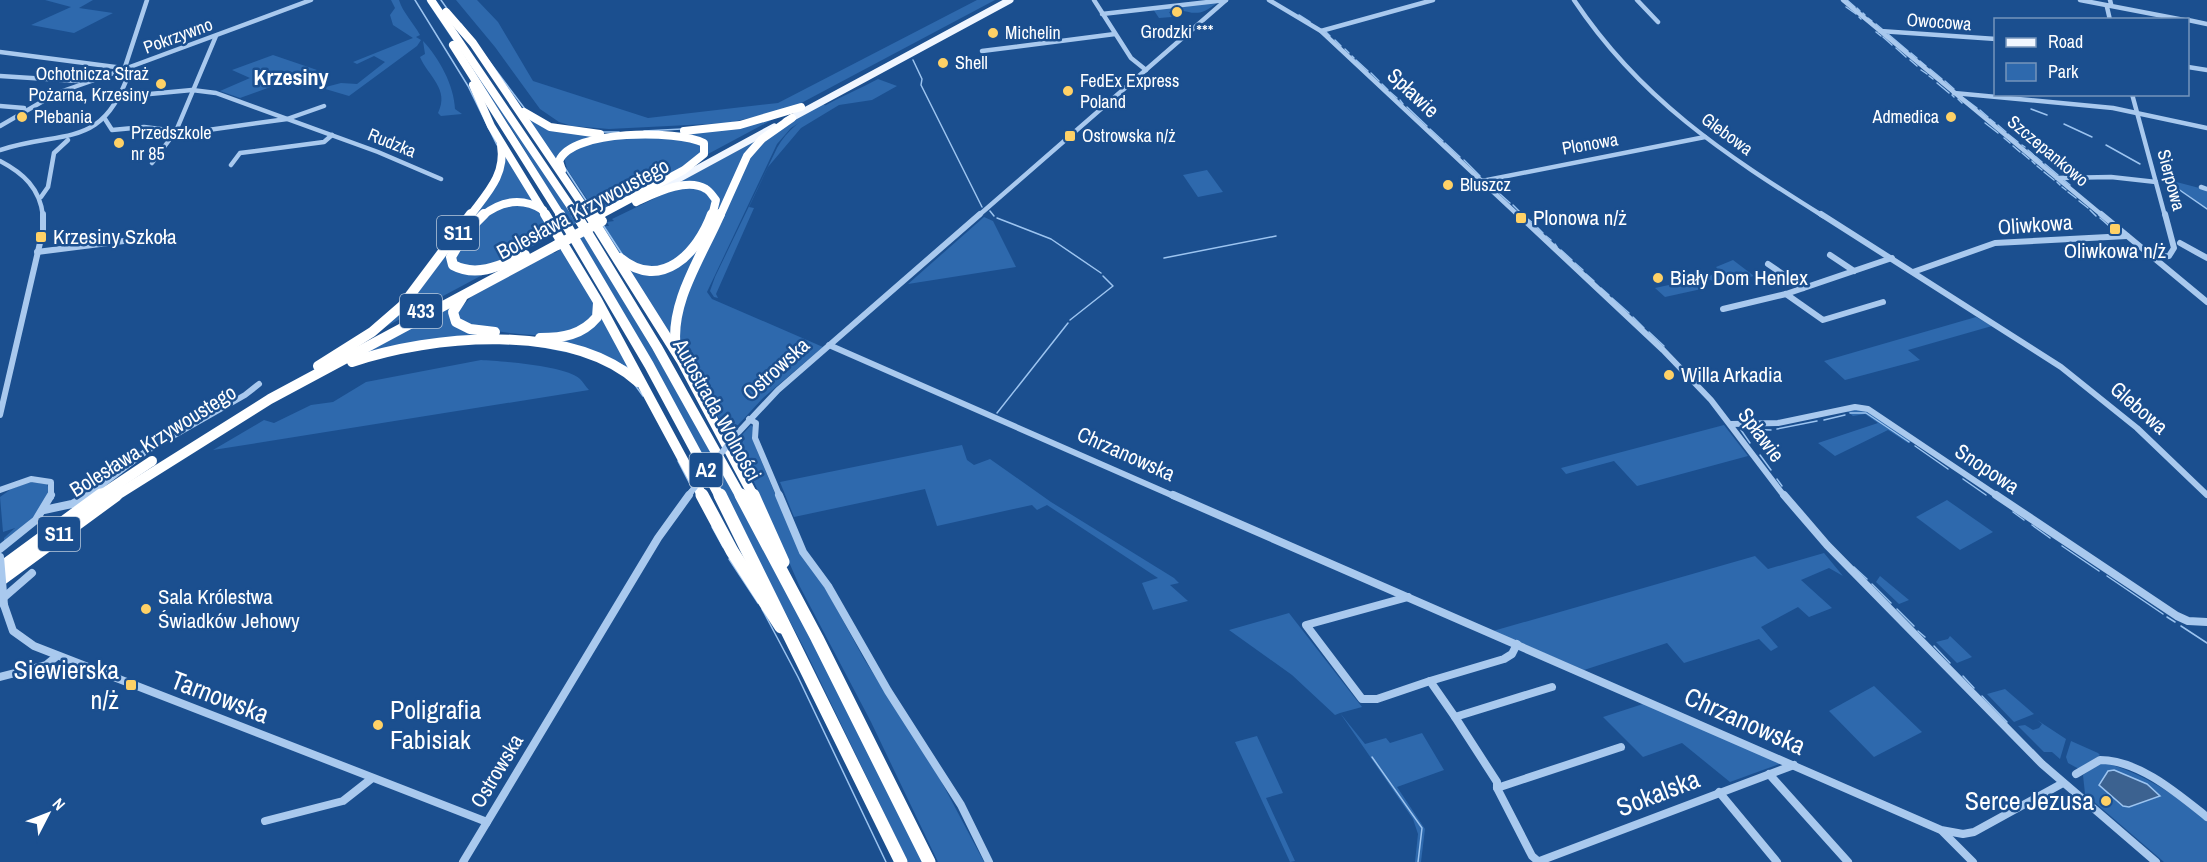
<svg xmlns="http://www.w3.org/2000/svg" width="2207" height="862" viewBox="0 0 2207 862" font-family="'Archivo Narrow',sans-serif">
	<rect width="100%" height="100%" fill="#1b4f8f"/>
	<g fill="#2e69ad">
		<polygon points="45,0 93,0 79,8 113,13 74,33 31,25 71,7"/>
		<path d="M 391,0 L 399,0 C 403,13 413,22 420,35 L 416,37 L 421,40 L 417,46 L 349,96 L 322,88 L 341,83 L 357,84 L 385,62 L 374,56 L 357,64 L 353,62 L 413,38 L 393,25 L 390,15 L 395,8 Z"/>
		<polygon points="426,0 428,0 578,222 571,226 513,131"/>
		<polygon points="456,0 477,0 498,22 533,81 648,118 778,103 977,0 995,0 790,109 728,123 609,129 572,126 559,122 540,109 495,47"/>
		<path d="M 1218,2 C 1193,23 1191,6 1169,12 L 1172,17 L 1159,18 L 1153,9 Z"/>
		<path d="M 423,41 C 439,58 454,85 455,109 L 462,114 L 441,116 L 438,113 C 450,89 428,76 420,57 L 425,54 Z"/>
		<polygon points="273,55 317,70 240,98 220,91 250,78 232,70"/>
		<path d="M 878,79 L 897,86 L 872,100 L 839,105 L 801,128 L 768,167 L 749,207 L 754,208 L 716,294 L 718,298 L 714,297 L 710,291 L 715,277 L 777,148 C 796,113 845,97 878,79 Z"/>
		<polygon points="823,104 826,106 791,128 777,144 707,292 712,299 823,347 763,398 738,425 727,428 731,434 729,437 678,343 682,303 753,151 783,126"/>
		<path d="M 781,115 L 708,154 L 708,144 C 693,123 567,135 556,160 L 527,117 C 546,122 568,132 589,134 C 653,141 718,127 781,115 Z"/>
		<path d="M 670,136 L 698,140 L 704,147 L 702,153 L 688,164 L 599,211 L 597,207 L 593,208 L 567,169 L 564,157 L 564,166 L 593,214 L 562,165 C 557,134 649,137 670,136 Z"/>
		<polygon points="763,137 755,144 677,303 671,338 627,270 680,264 718,198 708,187 672,186"/>
		<path d="M 506,155 L 537,202 C 530,202 520,199 513,201 C 484,211 459,231 448,260 L 488,272 L 374,333 L 501,177 Z"/>
		<polygon points="1207,170 1223,192 1198,197 1183,175"/>
		<polygon points="2165,179 2207,190 2207,208 2165,180"/>
		<polygon points="702,188 714,200 695,245 675,263 646,268 621,256 601,226 609,226 607,222 614,221 612,219 674,189"/>
		<path d="M 516,203 L 539,209 L 555,234 L 541,239 L 543,241 L 487,268 L 458,265 L 455,253 C 472,221 483,214 516,203 Z"/>
		<polygon points="984,217 993,221 1016,267 908,284"/>
		<polygon points="585,234 714,455 707,464 578,238"/>
		<path d="M 563,247 L 592,297 L 596,313 C 590,318 582,329 575,331 C 546,341 487,332 459,321 L 457,312 L 471,297 L 551,253 L 555,253 Z"/>
		<polygon points="1733,260 1754,276 1724,283 1720,279 1713,281 1703,277 1721,273 1716,267"/>
		<polygon points="1696,279 1706,288 1665,297 1655,288"/>
		<polygon points="450,306 450,316 484,333 541,340 563,339 602,313 631,372 618,363 489,337 352,359"/>
		<polygon points="1976,317 1992,326 1908,350 1920,360 1845,380 1824,361"/>
		<path d="M 481,360 C 501,361 567,366 580,379 C 583,382 586,387 589,390 L 213,450 L 264,420 L 274,423 L 311,405 L 333,402 L 366,382 Z"/>
		<polygon points="1863,409 1912,441 1908,443 1888,430 1835,456 1818,443 1878,423 1865,414 1853,416 1847,411"/>
		<polygon points="751,425 754,428 752,437 758,453 794,539 829,595 864,659 940,779 984,862 938,862 871,722 799,585 751,475 736,445 743,442 741,436"/>
		<polygon points="1724,425 1748,456 1637,486 1614,461 1566,474 1561,468"/>
		<polygon points="962,445 967,460 974,465 990,459 1051,502 1174,578 1179,583 1170,585 1188,601 1153,610 1142,583 1158,578 1047,505 1037,510 1032,505 937,526 925,489 794,517 780,482"/>
		<polygon points="719,464 821,657 923,862 908,862 806,652 712,472"/>
		<polygon points="30,482 47,484 50,493 40,511 4,544 4,538 15,528 3,532 0,497 11,489"/>
		<polygon points="1947,500 1993,532 1960,550 1916,517"/>
		<polygon points="1824,553 1843,576 1829,568 1801,580 1832,608 1809,617 1798,607 1761,627 1778,647 1771,651 1759,639 1684,663 1667,643 1584,670 1493,631 1755,556 1768,569"/>
		<polygon points="1880,576 1909,600 1899,604 1876,582"/>
		<polygon points="1289,613 1362,707 1340,713 1365,744 1386,738 1390,743 1422,733 1444,770 1397,787 1425,829 1421,862 1415,862 1418,834 1413,819 1340,713 1335,715 1292,675 1229,630"/>
		<polygon points="1950,636 1972,657 1957,663 1936,642 1948,639"/>
		<polygon points="1874,686 1922,732 1874,757 1829,711"/>
		<polygon points="2005,689 2034,714 2014,722 1987,694"/>
		<polygon points="1646,703 1782,763 1730,782 1682,743 1643,757 1603,717"/>
		<polygon points="2037,720 2066,739 2060,759 2052,752 2044,752 2018,726 2025,725 2033,730 2039,728 2042,724"/>
		<polygon points="1257,736 1283,793 1266,798 1295,861 1290,862 1235,742"/>
		<polygon points="2071,741 2098,753 2100,755 2079,769 2068,763 2066,757"/>
		<path d="M 2102,762 C 2143,773 2173,794 2207,819 L 2207,862 L 2164,862 L 2085,794 L 2083,775 Z"/>
	</g>
	<polygon fill="#3c6290" stroke="#9cc4f0" stroke-width="1.5" points="2114,770 2147,784 2160,796 2129,807 2123,806 2099,785 2108,771"/>
	<g fill="none" stroke-linecap="round" stroke-linejoin="round">
		<g stroke="#9cc4f0" stroke-width="1.5">
			<polyline points="415,0 468,86 497,145"/>
			<polyline points="441,0 448,10"/>
			<polyline points="1847,0 1855,7"/>
			<polyline points="1846,7 1856,14"/>
			<polyline points="1857,8 1860,11"/>
			<polyline points="1863,13 1865,15"/>
			<polyline points="1299,15 1310,22"/>
			<polyline points="1859,17 1861,19"/>
			<polyline points="1868,18 1872,21"/>
			<polyline points="461,24 525,109"/>
			<polyline points="1876,24 1882,29"/>
			<polyline points="1326,32 1330,36"/>
			<polyline points="1876,32 1881,36"/>
			<polyline points="1888,34 1908,51"/>
			<polyline points="1883,37 1892,45"/>
			<polyline points="1335,40 1341,46"/>
			<polyline points="1896,48 1906,57"/>
			<polyline points="1345,49 1349,53"/>
			<polyline points="1911,53 1917,58"/>
			<polyline points="1352,56 1354,58"/>
			<polyline points="913,60 922,79 921,85 982,207"/>
			<polyline points="1356,60 1368,71"/>
			<polyline points="1910,60 1917,66"/>
			<polyline points="1920,61 1926,66"/>
			<polyline points="1930,69 1942,79"/>
			<polyline points="1921,70 1927,74"/>
			<polyline points="1371,73 1379,81"/>
			<polyline points="1929,76 1933,79"/>
			<polyline points="1945,81 1954,89"/>
			<polyline points="1937,83 1949,93"/>
			<polyline points="1382,84 1388,90"/>
			<polyline points="1390,92 1397,98"/>
			<polyline points="1952,95 1954,97"/>
			<polyline points="1961,96 1977,108"/>
			<polyline points="1958,99 1962,103"/>
			<polyline points="1400,100 1403,104"/>
			<polyline points="1407,107 1427,126"/>
			<polyline points="2031,109 2047,115"/>
			<polyline points="1980,110 1988,117"/>
			<polyline points="1990,119 1995,123"/>
			<polyline points="1985,123 1998,133"/>
			<polyline points="2064,124 2092,137"/>
			<polyline points="1998,125 2006,132"/>
			<polyline points="1430,129 1443,141"/>
			<polyline points="644,131 682,129"/>
			<polyline points="602,132 619,132"/>
			<polyline points="2008,134 2018,142"/>
			<polyline points="2004,138 2010,143"/>
			<polyline points="1445,143 1460,157"/>
			<polyline points="2022,145 2025,147"/>
			<polyline points="2106,145 2140,164"/>
			<polyline points="2013,146 2020,152"/>
			<polyline points="2028,150 2042,162"/>
			<polyline points="2022,153 2029,159"/>
			<polyline points="1464,160 1480,176"/>
			<polyline points="2032,161 2035,164"/>
			<polyline points="2045,164 2058,175"/>
			<polyline points="2037,166 2042,170"/>
			<polyline points="565,168 595,214"/>
			<polyline points="2044,172 2054,180"/>
			<polyline points="2064,180 2070,185"/>
			<polyline points="2057,182 2060,185"/>
			<polyline points="2168,182 2207,209"/>
			<polyline points="1490,185 1510,203"/>
			<polyline points="2062,187 2066,190"/>
			<polyline points="2068,192 2076,198"/>
			<polyline points="2079,201 2088,208"/>
			<polyline points="1513,205 1521,213"/>
			<polyline points="2090,210 2096,216"/>
			<polyline points="990,211 994,216"/>
			<polyline points="1524,216 1533,223"/>
			<polyline points="997,218 1051,239 1101,273"/>
			<polyline points="2100,218 2108,225"/>
			<polyline points="603,225 622,254"/>
			<polyline points="1535,225 1543,233"/>
			<polyline points="1546,236 1551,240"/>
			<polyline points="1555,244 1557,247"/>
			<polyline points="1561,250 1572,260"/>
			<polyline points="1164,258 1276,236"/>
			<polyline points="1575,263 1583,270"/>
			<polyline points="1586,274 1594,281"/>
			<polyline points="1601,288 1609,295"/>
			<polyline points="1612,298 1629,313"/>
			<polyline points="1633,317 1644,328"/>
			<polyline points="1070,320 1113,286 1103,276"/>
			<polyline points="1649,332 1664,346"/>
			<polyline points="594,352 630,369"/>
			<polyline points="635,385 643,396"/>
			<polyline points="997,413 1068,323"/>
			<polyline points="1850,413 1866,413 1909,442"/>
			<polyline points="1824,420 1845,415"/>
			<polyline points="1746,429 1771,430"/>
			<polyline points="1777,429 1817,421"/>
			<polyline points="1741,430 1750,443"/>
			<polyline points="1915,446 1948,469"/>
			<polyline points="1760,455 1771,470"/>
			<polyline points="678,461 692,488"/>
			<polyline points="1777,479 1782,486"/>
			<polyline points="1963,479 1986,495"/>
			<polyline points="2013,512 2024,520"/>
			<polyline points="2032,525 2050,538"/>
			<polyline points="712,527 723,547"/>
			<polyline points="2062,546 2099,571"/>
			<polyline points="729,559 758,603"/>
			<polyline points="1854,567 1867,579"/>
			<polyline points="2107,576 2163,614"/>
			<polyline points="1872,584 1891,603"/>
			<polyline points="762,609 798,677 886,862"/>
			<polyline points="1897,609 1914,626"/>
			<polyline points="2167,617 2175,622"/>
			<polyline points="2181,626 2207,643"/>
			<polyline points="1918,631 1925,637"/>
			<polyline points="1934,646 1950,663"/>
			<polyline points="1963,676 1974,688"/>
			<polyline points="1982,696 2007,722"/>
			<polyline points="1372,757 1422,828 1418,862"/>
		</g>
		<g stroke="#a9c9ee" stroke-width="4.5">
			<polyline points="1094,0 1131,58 1146,70"/>
			<polyline points="1269,0 1321,31 1519,216"/>
			<path d="M 1574,0 C 1640,99 1724,154 1823,216"/>
			<polyline points="1637,0 1658,22"/>
			<polyline points="1843,0 2103,216"/>
			<polyline points="2080,0 2184,20"/>
			<polyline points="2110,0 2111,4 2107,7 2110,20"/>
			<polyline points="1102,14 1226,0"/>
			<polyline points="2188,20 2207,24"/>
			<polyline points="1321,31 1433,0"/>
			<polyline points="1880,31 1996,39"/>
			<polyline points="982,51 1115,34"/>
			<polyline points="0,52 123,68"/>
			<polyline points="125,67 147,0"/>
			<polyline points="2188,67 2207,70"/>
			<polyline points="129,70 119,71 311,0"/>
			<polyline points="0,76 78,81"/>
			<polyline points="1954,93 2113,108 2207,128"/>
			<polyline points="2132,94 2165,216"/>
			<polyline points="118,97 192,90 216,93 378,152 441,179"/>
			<polyline points="0,106 24,108"/>
			<polyline points="105,119 112,130 144,127 176,131 208,130 287,119 324,106"/>
			<polyline points="0,126 57,93 120,71"/>
			<path d="M 0,150 C 64,129 103,151 130,70"/>
			<path d="M 0,161 C 23,173 40,188 43,216"/>
			<polyline points="152,163 176,131 216,36"/>
			<polyline points="231,165 240,153 324,142 332,135"/>
			<polyline points="2057,178 2111,177 2156,182"/>
			<polyline points="1482,181 1705,137"/>
			<polyline points="2201,187 2207,189"/>
			<polyline points="41,197 48,187 54,153 68,140"/>
			<polyline points="978,216 1226,0"/>
		</g>
		<g stroke="#a9c9ee" stroke-width="6">
			<polyline points="1518,214 1663,350 1711,400 1785,497"/>
			<polyline points="1821,214 2061,367 2137,428 2207,495"/>
			<polyline points="2101,214 2207,302"/>
			<polyline points="2180,243 2207,258"/>
			<polyline points="37,252 171,235"/>
			<polyline points="1830,255 1854,271"/>
			<polyline points="2153,258 2169,256 2174,248 2165,214"/>
			<polyline points="1768,264 1803,288"/>
			<polyline points="1913,272 1995,243 2127,236"/>
			<polyline points="1786,294 1823,320 1883,302"/>
			<polyline points="1723,309 1786,294 1892,258"/>
			<polyline points="829,345 1176,497"/>
			<polyline points="0,415 43,230 43,214"/>
			<polyline points="749,419 756,423 755,438 780,497"/>
			<polyline points="1731,424 1778,423 1855,407 1868,409 1999,497"/>
			<polyline points="734,437 778,390 980,214"/>
			<polyline points="0,490 31,479 51,482 51,497"/>
			<polyline points="86,497 145,452 245,395 259,384"/>
			<polyline points="688,497 691,492"/>
		</g>
		<g stroke="#a9c9ee" stroke-width="8">
			<polyline points="779,495 803,552 828,586 888,691 961,805 989,862"/>
			<polyline points="1173,495 1941,830 1963,834 1974,832 2063,783"/>
			<polyline points="1784,495 1827,545 2042,764 2156,862"/>
			<polyline points="1996,495 2177,616 2188,621 2207,622"/>
			<polyline points="44,510 72,504 89,495"/>
			<polyline points="0,549 36,520 51,495"/>
			<polyline points="1408,597 1306,625 1362,699 1377,699 1430,681 1455,717"/>
			<polyline points="2,599 32,573"/>
			<polyline points="4,605 13,631 34,646 487,822"/>
			<polyline points="0,677 46,665 57,656"/>
			<polyline points="1430,681 1504,659 1512,654 1517,644"/>
			<polyline points="1769,774 1848,862"/>
			<path d="M 2076,774 L 2100,760 C 2139,760 2178,794 2207,817"/>
			<polyline points="1497,788 1621,747"/>
			<polyline points="1719,792 1777,862"/>
			<polyline points="265,821 343,801 371,779"/>
			<polyline points="1943,832 1973,862"/>
			<polyline points="463,862 658,538 689,495"/>
			<polyline points="1537,862 1794,765"/>
			<polyline points="1539,862 1532,856 1497,788 1497,782 1455,717 1552,687"/>
		</g>
		<g stroke="#f0f6ff" stroke-width="7">
			<polyline points="786,121 1010,0"/>
			<polyline points="660,189 774,127"/>
		</g>
		<g stroke="#fff" stroke-width="8">
			<polyline points="431,0 577,216"/>
			<polyline points="446,12 473,43 590,216"/>
			<polyline points="453,45 561,216"/>
			<polyline points="473,85 491,126 546,216"/>
			<polyline points="524,112 550,127 600,134"/>
			<polyline points="684,131 740,125 801,107"/>
			<path d="M 562,170 L 559,161 C 572,129 677,130 704,143 L 704,154 L 684,170 L 598,216"/>
			<path d="M 636,202 C 654,194 686,177 706,189 C 710,191 713,197 716,200 L 712,216"/>
			<path d="M 470,216 C 487,193 506,175 501,145"/>
			<path d="M 482,216 C 501,201 522,197 543,210"/>
			<polyline points="720,216 747,156 762,139 792,118"/>
		</g>
		<g stroke="#fff" stroke-width="10">
			<polyline points="545,214 597,300 703,497"/>
			<polyline points="560,214 649,365 720,497"/>
			<polyline points="576,214 657,347 741,497"/>
			<polyline points="589,214 681,360 754,497"/>
			<polyline points="598,216 601,214"/>
			<polyline points="471,227 484,214"/>
			<path d="M 461,240 L 451,257 L 453,265 C 477,278 502,265 525,255"/>
			<path d="M 620,258 C 661,292 698,253 712,214"/>
			<polyline points="462,298 453,312 456,322 470,329 495,332"/>
			<path d="M 540,338 C 563,338 582,335 597,317 L 598,303"/>
			<path d="M 676,349 C 669,303 702,256 720,214"/>
			<path d="M 352,362 C 432,335 570,322 638,382"/>
			<polyline points="318,366 372,332 402,306 471,214"/>
			<polyline points="98,497 152,461"/>
			<polyline points="114,497 270,399 557,245"/>
		</g>
		<g stroke="#fff" stroke-width="13">
			<polyline points="702,495 732,551 781,627"/>
			<polyline points="720,495 901,862"/>
			<polyline points="741,495 817,638 929,862"/>
			<polyline points="753,495 783,562"/>
			<polyline points="0,569 101,495"/>
			<polyline points="0,580 116,495"/>
		</g>
		<polyline stroke="#a9c9ee" stroke-width="6" points="691,492 734,437"/>
		<polyline stroke="#a9c9ee" stroke-width="8" points="0,557 4,605"/>
		<polyline stroke="#fff" stroke-width="10" points="557,245 602,221"/>
	</g>
	<g fill="#ffd166" stroke="#1b4f8f" stroke-width="2">
		<circle cx="1177" cy="12" r="6"/>
		<circle cx="993" cy="33" r="6"/>
		<circle cx="943" cy="63" r="6"/>
		<circle cx="161" cy="84" r="6"/>
		<circle cx="1068" cy="91" r="6"/>
		<circle cx="22" cy="117" r="6"/>
		<circle cx="1951" cy="117" r="6"/>
		<rect x="1064" y="130" width="12" height="12" rx="3"/>
		<circle cx="119" cy="143" r="6"/>
		<circle cx="1448" cy="185" r="6"/>
		<rect x="1515" y="212" width="12" height="12" rx="3"/>
		<rect x="2109" y="223" width="12" height="12" rx="3"/>
		<rect x="35" y="231" width="12" height="12" rx="3"/>
		<circle cx="1658" cy="278" r="6"/>
		<circle cx="1669" cy="375" r="6"/>
		<circle cx="146" cy="609" r="6"/>
		<rect x="125" y="679" width="12" height="12" rx="3"/>
		<circle cx="378" cy="725" r="6"/>
		<circle cx="2106" cy="801" r="6"/>
	</g>
	<g text-anchor="middle" stroke-width="5" stroke-linejoin="round" paint-order="stroke">
		<g font-size="18" fill="#fff" stroke="#1b4f8f">
			<text transform="translate(1939 22) rotate(4)" y="6">Owocowa</text>
			<text transform="translate(178 36) rotate(-20)" y="6">Pokrzywno</text>
			<text transform="translate(1727 134) rotate(36)" y="6">Glebowa</text>
			<text transform="translate(392 143) rotate(22)" y="6">Rudzka</text>
			<text transform="translate(1590 144) rotate(-10)" y="6">Plonowa</text>
			<text transform="translate(2048 151) rotate(40)" y="6">Szczepankowo</text>
			<text transform="translate(2171 180) rotate(75)" y="6">Sierpowa</text>
		</g>
		<g font-size="18" fill="#fff" stroke="#1b4f8f" text-anchor="start">
			<text x="1177" y="38" text-anchor="middle">Grodzki ***</text>
			<text x="1005" y="39">Michelin</text>
			<text x="955" y="69">Shell</text>
			<text x="149" y="80" text-anchor="end">Ochotnicza Straż<tspan x="149" dy="21">Pożarna, Krzesiny</tspan></text>
			<text x="1080" y="87">FedEx Express<tspan x="1080" dy="21">Poland</tspan></text>
			<text x="34" y="123">Plebania</text>
			<text x="1939" y="123" text-anchor="end">Admedica</text>
			<text x="131" y="139">Przedszkole<tspan x="131" dy="21">nr 85</tspan></text>
			<text x="1082" y="142">Ostrowska n/ż</text>
			<text x="1460" y="191">Bluszcz</text>
		</g>
		<g fill="#1b4f8f" stroke="#bbcadd" stroke-width="1.5">
			<rect x="437" y="216" width="42" height="34" rx="4.5"/>
			<rect x="400" y="294" width="42" height="34" rx="4.5"/>
			<rect x="689.5" y="453" width="33" height="34" rx="4.5"/>
			<rect x="38" y="517" width="42" height="34" rx="4.5"/>
		</g>
		<g font-size="20" font-weight="bold" fill="#fff">
			<text x="458" y="240">S11</text>
			<text x="421" y="318">433</text>
			<text x="706" y="477">A2</text>
			<text x="59" y="541">S11</text>
		</g>
		<g font-size="21" fill="#fff" stroke="#1b4f8f">
			<text transform="translate(1413 93) rotate(43)" y="7">Spławie</text>
			<text transform="translate(583 209) rotate(-28)" y="7">Bolesława Krzywoustego</text>
			<text transform="translate(2035 225) rotate(-4)" y="7">Oliwkowa</text>
			<text transform="translate(776 369) rotate(-42)" y="7">Ostrowska</text>
			<text transform="translate(2139 408) rotate(41)" y="7">Glebowa</text>
			<text transform="translate(717 410) rotate(61)" y="7">Autostrada Wolności</text>
			<text transform="translate(1761 435) rotate(53)" y="7">Spławie</text>
			<text transform="translate(153 441) rotate(-32)" y="7">Bolesława Krzywoustego</text>
			<text transform="translate(1126 454) rotate(24)" y="7">Chrzanowska</text>
			<text transform="translate(1987 469) rotate(34)" y="7">Snopowa</text>
			<text transform="translate(497 771) rotate(-59)" y="7">Ostrowska</text>
		</g>
		<g font-size="21" fill="#fff" stroke="#1b4f8f" text-anchor="start">
			<text x="1533" y="225">Plonowa n/ż</text>
			<text x="53" y="244">Krzesiny Szkoła</text>
			<text x="2115" y="258" text-anchor="middle">Oliwkowa n/ż</text>
			<text x="1670" y="285">Biały Dom Henlex</text>
			<text x="1681" y="382">Willa Arkadia</text>
			<text x="158" y="604">Sala Królestwa<tspan x="158" dy="24">Świadków Jehowy</tspan></text>
		</g>
		<g font-size="22" font-weight="bold" fill="#fff" stroke="#1b4f8f">
			<text x="291" y="85">Krzesiny</text>
		</g>
		<g font-size="26" fill="#fff" stroke="#1b4f8f" text-anchor="end">
			<text x="119" y="679">Siewierska<tspan x="119" dy="30">n/ż</tspan></text>
			<text x="390" y="719" text-anchor="start">Poligrafia<tspan x="390" dy="30">Fabisiak</tspan></text>
			<text x="2094" y="810">Serce Jezusa</text>
		</g>
		<g font-size="26" fill="#fff" stroke="#1b4f8f">
			<text transform="translate(220 697) rotate(21)" y="9">Tarnowska</text>
			<text transform="translate(1745 721) rotate(24)" y="9">Chrzanowska</text>
			<text transform="translate(1658 793) rotate(-21)" y="9">Sokalska</text>
		</g>
	</g>
	<rect x="1994" y="18" width="195" height="78" fill="#1b4f8f" stroke="#7695bc" stroke-width="1.5"/>
	<rect x="2006" y="38" width="30" height="9" fill="#f0f6ff" stroke="#7695bc" stroke-width="1.5"/>
	<text x="2048" y="48" font-size="18" fill="#ffffff">Road</text>
	<rect x="2006" y="63" width="30" height="18" fill="#2e69ad" stroke="#7695bc" stroke-width="1.5"/>
	<text x="2048" y="78" font-size="18" fill="#ffffff">Park</text>
	<g transform="translate(48 814) rotate(48)" stroke="#1b4f8f" stroke-width="4.5" paint-order="stroke">
	<path d="M0-4.5L10 22L0 15L-10 22Z" fill="#ffffff"/>
	<text y="-9" font-size="16" font-weight="bold" text-anchor="middle" fill="#ffffff">N</text>
	</g>
</svg>
